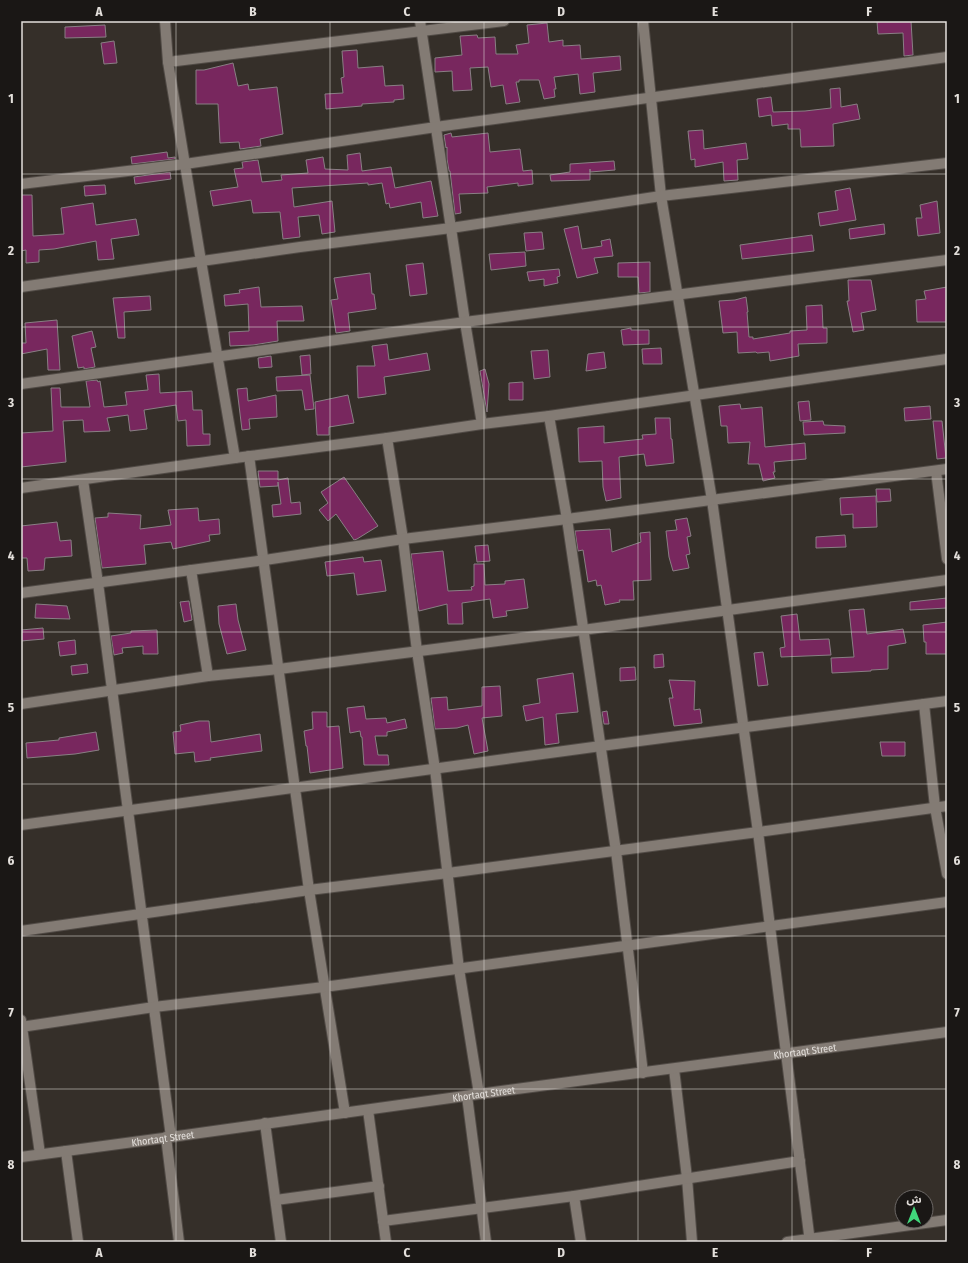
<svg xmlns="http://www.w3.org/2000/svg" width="968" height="1263" viewBox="0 0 968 1263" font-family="'Fira Sans Condensed','Noto Sans Arabic',sans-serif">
	<rect width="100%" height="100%" fill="#352f29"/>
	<g fill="#78275e" stroke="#897f84">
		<polygon points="877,21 911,21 913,55 904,56 903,33 878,34"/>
		<polygon points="547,23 549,42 563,40 563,46 580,45 581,59 620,56 621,70 593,73 595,92 580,94 578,74 554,77 556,89 554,89 555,97 544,99 539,80 519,80 519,82 516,82 520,102 506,104 503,85 491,87 488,67 470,68 472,90 453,91 452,71 435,72 435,58 462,55 460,36 477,35 478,38 495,37 496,54 518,54 516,45 529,43 527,25"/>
		<polygon points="105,25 106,37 65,38 65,27"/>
		<polygon points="114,41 117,63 104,64 101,43"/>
		<polygon points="357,50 358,68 383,66 385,86 403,85 404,99 394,100 394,102 362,104 362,106 326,109 325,94 343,93 341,78 344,77 342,51"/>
		<polygon points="233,63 238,86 248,84 249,90 277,87 283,134 260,139 261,146 240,149 239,142 220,143 218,104 196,104 196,70 204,70"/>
		<polygon points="840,88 841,107 857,104 860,119 833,124 834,146 801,147 800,129 788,129 788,124 772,126 771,115 759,117 757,99 771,97 773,112 805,111 831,108 830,89"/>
		<polygon points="703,130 704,149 746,143 748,159 737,160 738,180 724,181 723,162 695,167 695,159 691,160 688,131"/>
		<polygon points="451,133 452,137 488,133 490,152 520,149 523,171 532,170 533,184 518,186 518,183 487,187 488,193 459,194 461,213 455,214 450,171 449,171 447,159 447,147 446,148 444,135"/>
		<polygon points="167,152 168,158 175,157 175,159 132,164 131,157"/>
		<polygon points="360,153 362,171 391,167 395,188 431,181 438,216 423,218 421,202 390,208 389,203 386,204 382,183 368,185 368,183 292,188 294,207 332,201 335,232 322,234 319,215 298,217 300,237 283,239 280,212 253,213 251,200 213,206 210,191 238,187 234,169 243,168 242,162 258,160 262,182 282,180 281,175 308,173 306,160 323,157 325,169 348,170 347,155"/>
		<polygon points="614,161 615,170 590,172 590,169 590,180 551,181 550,175 570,172 570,164"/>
		<polygon points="170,172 171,179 135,184 134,177"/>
		<polygon points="105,185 106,194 85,196 84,186"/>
		<polygon points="850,188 856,220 820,226 818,213 838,210 835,191"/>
		<polygon points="21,195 32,195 33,236 64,234 61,208 93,203 96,225 136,219 139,235 111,239 114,259 98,260 96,241 54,249 39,250 39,262 26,263 26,250 21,251"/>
		<polygon points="937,201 940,233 918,236 916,218 922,218 920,205"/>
		<polygon points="884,224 885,234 850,239 849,229"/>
		<polygon points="578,226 582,249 602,246 601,241 610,239 613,256 594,258 598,273 577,278 564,229"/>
		<polygon points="542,232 544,249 526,251 524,233"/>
		<polygon points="812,235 814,251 742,259 740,245"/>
		<polygon points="525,252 526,266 491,270 489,254"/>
		<polygon points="650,262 650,292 639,293 638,277 618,277 618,263"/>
		<polygon points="423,263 427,294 410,296 406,265"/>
		<polygon points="559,269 560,276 557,277 558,283 544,286 544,279 529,281 527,272"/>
		<polygon points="370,273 372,294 374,294 376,309 348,313 350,331 336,333 331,300 338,299 334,278"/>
		<polygon points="848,280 871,280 876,310 861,313 864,330 853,332 847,301 849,301"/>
		<polygon points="259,287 261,307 302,306 304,321 277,321 278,341 253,345 230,346 229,332 249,331 248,304 225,306 224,295 240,293 239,290"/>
		<polygon points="947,287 947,322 917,322 916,300 926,299 924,291"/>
		<polygon points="150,296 151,310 124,312 125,338 118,338 113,298"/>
		<polygon points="746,297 748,312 747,312 749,337 753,337 753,339 790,333 790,331 807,330 806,306 822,305 823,328 827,328 827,343 798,344 799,356 770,361 769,352 757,353 756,352 738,353 737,332 723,333 719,301 735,300"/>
		<polygon points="57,320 60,370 48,370 47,349 21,354 21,343 26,343 25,323"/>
		<polygon points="631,328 631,330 649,330 649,344 623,345 621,330"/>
		<polygon points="92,331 96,347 91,348 95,367 84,369 84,367 78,368 72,336"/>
		<polygon points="387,344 389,360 427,353 430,370 384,377 386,394 358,398 357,366 375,366 372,346"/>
		<polygon points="661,348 662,364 643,364 642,349"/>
		<polygon points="548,350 550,377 534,379 531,351"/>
		<polygon points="604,352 606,368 586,371 588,354"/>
		<polygon points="310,355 311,374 302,375 300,356"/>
		<polygon points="271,356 272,367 259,368 258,358"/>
		<polygon points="485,369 489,384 487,412 480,371"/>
		<polygon points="159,374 160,393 192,391 193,410 202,410 203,434 210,434 210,445 187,446 186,420 178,421 176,405 144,410 147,429 130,431 128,415 107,418 110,431 84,432 83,420 63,421 66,462 21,467 21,433 53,431 51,388 60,388 61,407 90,407 86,381 97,380 98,382 100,381 104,407 127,405 125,392 148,390 146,375"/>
		<polygon points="310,375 314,409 305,410 302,390 277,391 276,377"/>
		<polygon points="523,382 523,400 509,400 509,383"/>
		<polygon points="247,388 248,401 276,395 277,417 249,419 250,429 242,430 237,389"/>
		<polygon points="348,395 354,423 329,427 329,435 317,435 315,402"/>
		<polygon points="809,401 811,420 800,421 798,402"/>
		<polygon points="740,404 741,409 762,407 765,447 805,443 806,459 774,462 775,472 773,472 775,478 763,481 759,464 748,464 750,442 728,443 727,426 721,426 719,406"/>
		<polygon points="930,406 931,419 905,421 904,408"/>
		<polygon points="655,418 670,418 671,439 672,439 674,463 646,466 644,454 619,457 621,498 606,501 603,487 602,461 579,462 578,428 604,426 604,443 643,439 642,435 656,434"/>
		<polygon points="823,421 824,425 845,426 845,433 804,435 803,422"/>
		<polygon points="933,421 942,421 946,458 937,459"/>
		<polygon points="258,471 278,471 278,480 288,478 291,503 300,502 301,514 273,517 272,505 281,504 278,482 278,486 260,487"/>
		<polygon points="344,477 378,526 357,539 354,540 336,514 328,521 319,510 328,503 321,492"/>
		<polygon points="876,489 890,489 891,501 877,502"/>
		<polygon points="876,496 877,527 853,528 853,514 841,515 840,498"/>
		<polygon points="198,508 199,521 219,519 220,534 209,535 210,541 173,549 171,542 144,545 146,564 102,568 95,518 108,517 108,513 141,515 140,529 171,525 168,510"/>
		<polygon points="687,518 691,536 687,537 690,554 686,555 689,568 673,571 669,557 666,531 677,530 675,520"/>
		<polygon points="57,522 60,541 71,540 72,556 45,558 44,570 28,571 27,558 21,558 21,526"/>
		<polygon points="610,529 612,552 641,542 640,533 650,532 651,580 633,581 634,600 619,600 620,602 605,605 601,585 597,586 596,580 588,582 583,550 578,551 575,531"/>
		<polygon points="845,535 846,547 816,548 816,537"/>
		<polygon points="488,545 490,561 477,562 475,546"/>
		<polygon points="443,551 448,591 472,590 471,587 474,586 474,564 484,564 485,585 505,584 505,581 524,579 528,608 506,611 507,616 493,618 490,599 462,603 463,624 448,624 447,604 419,611 411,554"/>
		<polygon points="363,557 364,562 381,560 386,591 357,595 354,573 327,576 325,562"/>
		<polygon points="947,598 947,608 910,610 910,602"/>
		<polygon points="189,601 192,620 184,622 180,602"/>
		<polygon points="36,604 67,606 70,619 35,618"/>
		<polygon points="236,604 238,620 246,650 227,654 219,624 218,606"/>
		<polygon points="864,609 867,634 903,629 906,643 888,646 888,669 871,670 871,671 832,673 831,658 854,657 849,610"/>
		<polygon points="797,614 800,640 829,639 831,655 781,657 780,648 785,647 781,616"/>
		<polygon points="947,622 947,654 926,654 926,642 924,642 923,625"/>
		<polygon points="43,628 44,639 21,641 21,630"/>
		<polygon points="157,630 158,654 143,654 143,646 122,648 123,653 114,655 111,636 131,633 131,631"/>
		<polygon points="75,640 76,654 60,656 58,642"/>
		<polygon points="763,652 768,685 758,686 754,653"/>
		<polygon points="663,654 664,667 654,668 654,655"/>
		<polygon points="87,664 88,673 72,675 71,666"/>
		<polygon points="635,667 636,680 620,681 620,668"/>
		<polygon points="573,673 578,712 556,714 559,743 545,745 543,717 526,721 523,706 540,703 537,679"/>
		<polygon points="669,680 695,681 694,710 700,709 702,723 674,726 669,698 673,698"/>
		<polygon points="500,686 502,716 482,718 488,751 474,754 468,725 457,728 435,729 431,698 447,697 448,710 482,706 482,687"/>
		<polygon points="364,706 366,719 386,718 387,723 405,719 407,728 387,732 387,736 375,736 378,755 388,755 389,765 364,765 362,737 361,737 360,731 350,733 347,708"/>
		<polygon points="607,711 609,724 604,724 602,712"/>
		<polygon points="312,712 327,712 327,727 339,726 343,768 310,773 307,746 306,746 304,731 313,729"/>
		<polygon points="199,721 209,721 211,742 260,734 262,751 210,758 211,760 195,762 194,752 175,754 173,732 181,731 180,725"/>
		<polygon points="96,732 99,750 75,754 27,758 26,743 59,740 59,738"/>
		<polygon points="880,742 905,742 905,756 882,756"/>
	</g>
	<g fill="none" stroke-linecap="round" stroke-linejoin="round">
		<defs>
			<g id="street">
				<polyline points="165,21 168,62 201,261 235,458"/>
				<polyline points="420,21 465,322 482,424"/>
				<polyline points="643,21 661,196 712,500 758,832 810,1242"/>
				<polyline points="168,62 504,21"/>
				<polyline points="21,184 185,164 436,127 947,57"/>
				<polyline points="21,287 300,247 451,228 661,196 947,163"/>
				<polyline points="21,384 465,322 947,260"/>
				<polyline points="549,416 567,519 616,851 643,1073"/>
				<polyline points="387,438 403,539 417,651 435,769 459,969 479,1094"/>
				<polyline points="249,456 309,890 345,1113"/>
				<polyline points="936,471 947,559"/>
				<polyline points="83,480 98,583 171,1137"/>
				<polyline points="21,488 235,458 387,438 482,424 549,416 947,359"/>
				<polyline points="191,570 208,676"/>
				<polyline points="21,593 265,560 403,539 567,519 947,469"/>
				<polyline points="21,704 208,676 279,669 583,630 947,580"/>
				<polyline points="924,704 935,807 947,874"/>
				<polyline points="21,825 601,746 947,701"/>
				<polyline points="21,931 309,890 448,873 758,832 947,806"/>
				<polyline points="21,1020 40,1154"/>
				<polyline points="21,1027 154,1007 324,987 947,902"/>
				<polyline points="674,1069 687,1178 692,1242"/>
				<polyline points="467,1096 486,1242"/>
				<polyline points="368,1110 386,1242"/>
				<polyline points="265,1123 281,1242"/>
				<polyline points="166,1137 179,1242"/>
				<polyline points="66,1151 78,1242"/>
				<polyline points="574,1196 581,1242"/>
				<polyline points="276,1200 379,1186"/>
				<polyline points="383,1221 574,1196 800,1161"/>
				<polyline points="787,1242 947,1220"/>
			</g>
			<g id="secondary">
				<path id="s1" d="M 21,1157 L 171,1137 L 479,1094 L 947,1032"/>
			</g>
		</defs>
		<use href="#street" stroke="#514b46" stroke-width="12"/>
		<use href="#secondary" stroke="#514b46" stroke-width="12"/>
		<use href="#street" stroke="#837b74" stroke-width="10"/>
		<use href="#secondary" stroke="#837b74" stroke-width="10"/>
	</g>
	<path fill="none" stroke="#e4e0dc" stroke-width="1" stroke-opacity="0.55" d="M 176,21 L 176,1242M 330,21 L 330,1242M 484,21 L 484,1242M 638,21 L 638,1242M 792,21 L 792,1242M 21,174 L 947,174M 21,327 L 947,327M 21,479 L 947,479M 21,632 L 947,632M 21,784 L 947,784M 21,936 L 947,936M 21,1089 L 947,1089"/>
	<g text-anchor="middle" stroke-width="3" stroke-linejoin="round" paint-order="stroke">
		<g font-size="10" fill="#e4e0dc" stroke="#1a1715">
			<text dy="4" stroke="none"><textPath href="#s1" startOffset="791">Khortaqt Street</textPath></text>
			<text dy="4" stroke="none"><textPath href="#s1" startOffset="467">Khortaqt Street</textPath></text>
			<text dy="4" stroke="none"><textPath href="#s1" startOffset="143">Khortaqt Street</textPath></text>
		</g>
	</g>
	<rect width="968" height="1263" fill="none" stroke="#1a1715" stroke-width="44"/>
	<g transform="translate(914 1209)"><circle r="19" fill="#1a1715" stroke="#6b6765"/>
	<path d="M0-3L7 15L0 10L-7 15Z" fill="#41d77c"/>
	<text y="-6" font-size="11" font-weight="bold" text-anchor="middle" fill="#e4e0dc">ش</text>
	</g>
	<rect x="22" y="22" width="924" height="1219" fill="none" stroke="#e4e0dc" stroke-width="1.5"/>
	<g font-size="13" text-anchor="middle" font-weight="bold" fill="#e4e0dc">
		<text x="99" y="16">A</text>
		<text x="253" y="16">B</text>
		<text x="407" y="16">C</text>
		<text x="561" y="16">D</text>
		<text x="715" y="16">E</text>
		<text x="869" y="16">F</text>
		<text x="11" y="103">1</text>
		<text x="957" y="103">1</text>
		<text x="11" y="255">2</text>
		<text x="957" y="255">2</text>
		<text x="11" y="407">3</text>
		<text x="957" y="407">3</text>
		<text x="11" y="560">4</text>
		<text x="957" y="560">4</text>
		<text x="11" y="712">5</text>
		<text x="957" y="712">5</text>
		<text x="11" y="865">6</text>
		<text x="957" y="865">6</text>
		<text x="11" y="1017">7</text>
		<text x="957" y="1017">7</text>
		<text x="11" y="1169">8</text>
		<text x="957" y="1169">8</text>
		<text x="99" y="1257">A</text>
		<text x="253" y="1257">B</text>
		<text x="407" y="1257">C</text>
		<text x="561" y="1257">D</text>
		<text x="715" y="1257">E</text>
		<text x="869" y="1257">F</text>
	</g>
</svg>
